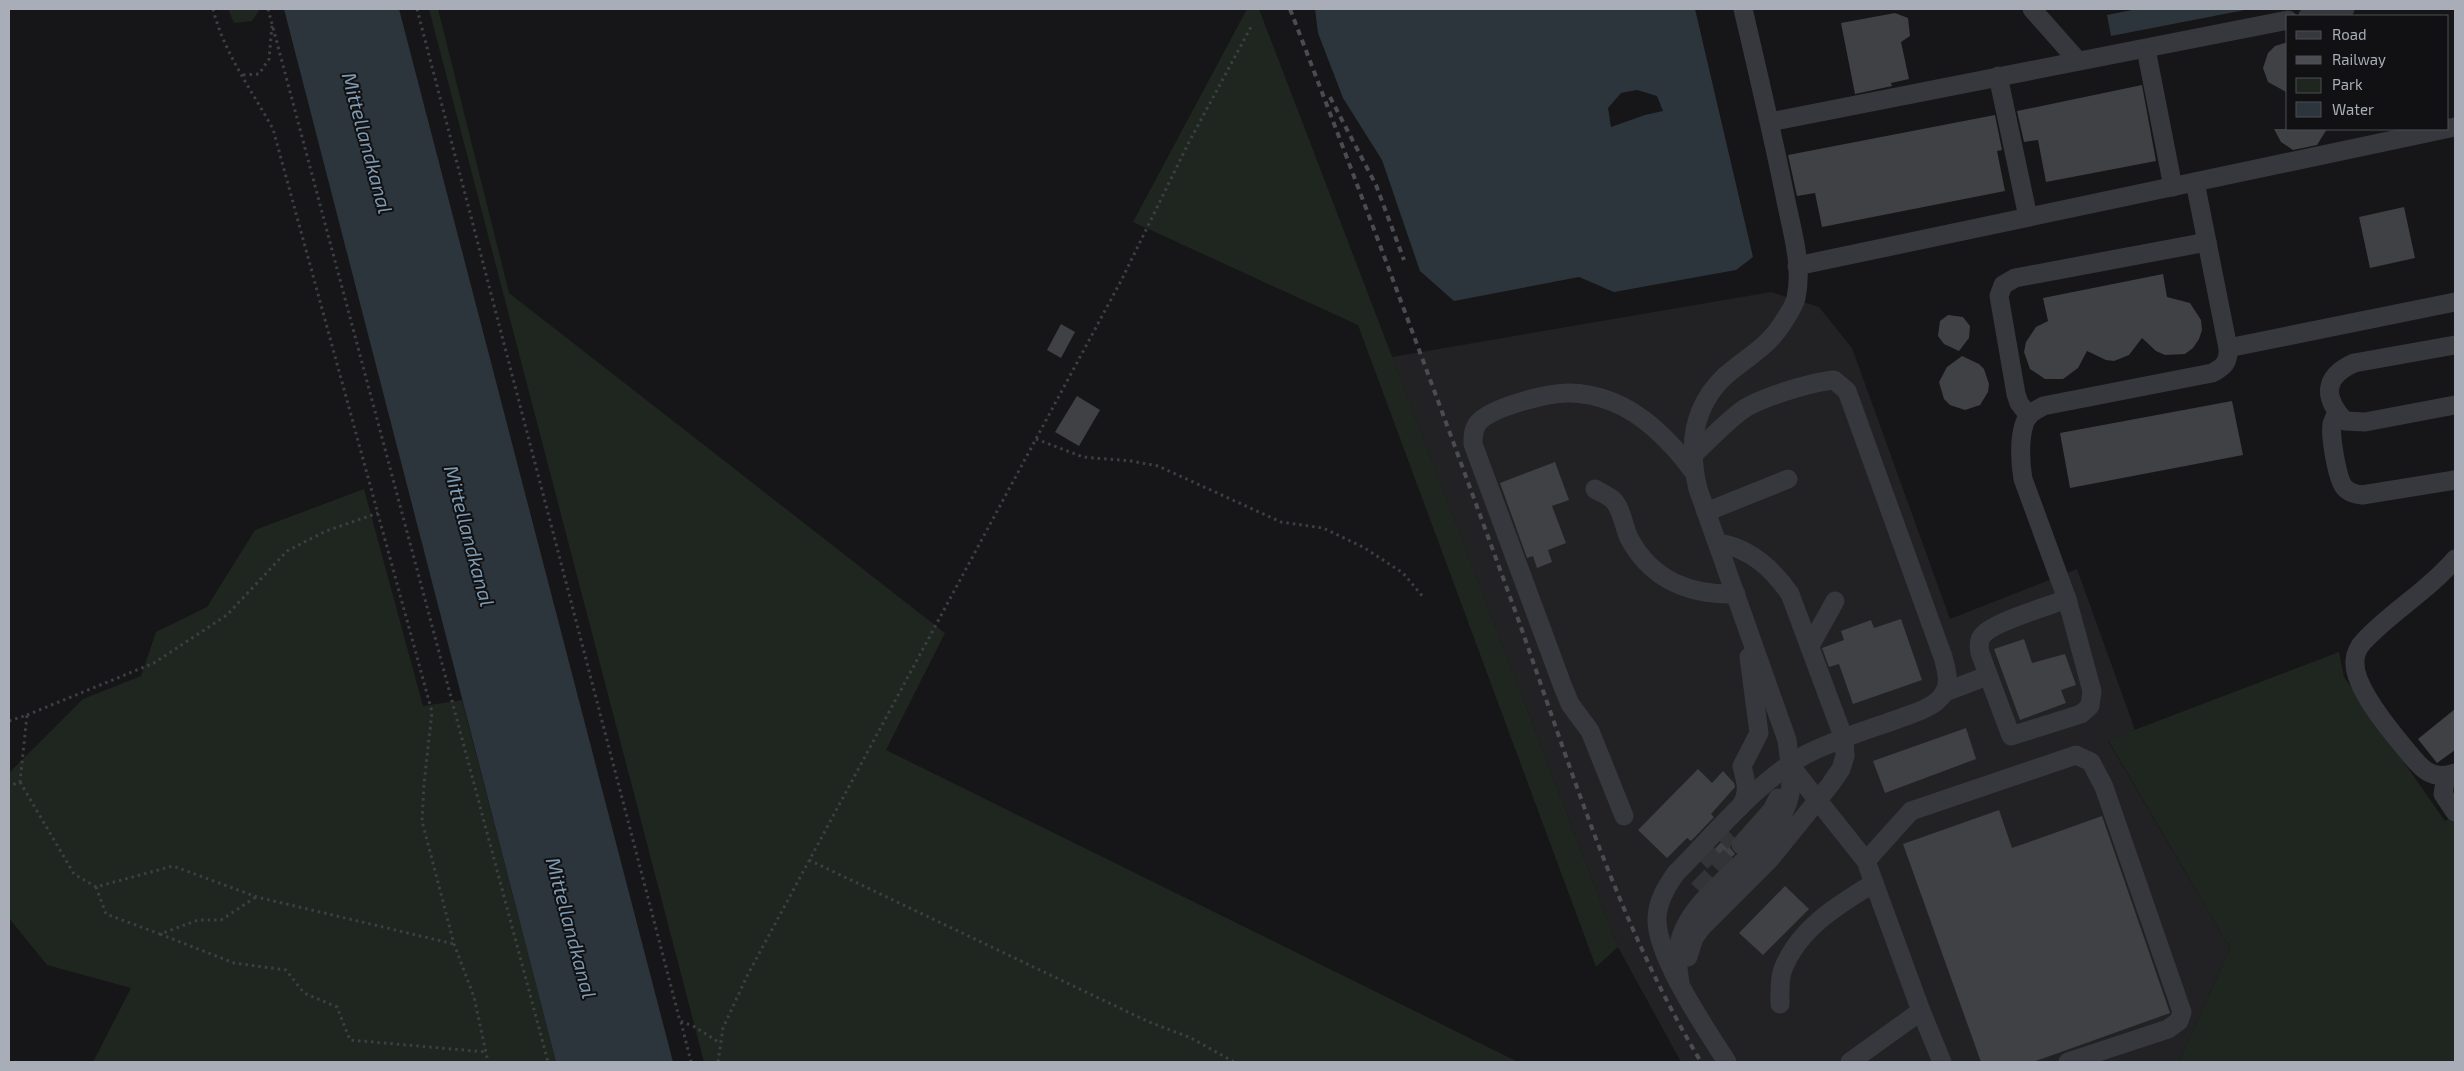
<svg xmlns="http://www.w3.org/2000/svg" width="2464" height="1071" viewBox="0 0 2464 1071" font-family="'Exo 2',sans-serif">
	<rect width="100%" height="100%" fill="#161618"/>
	<polygon fill="#222225" points="1771,292 1819,307 1852,348 1950,619 2077,569 2135,730 2108,741 2230,948 2179,1062 1681,1062 1618,947 1392,357"/>
	<g fill="#1e261f">
		<polygon points="228,9 260,9 252,21 234,23"/>
		<polygon points="429,9 438,9 509,293 945,633 886,750 1516,1061 1515,1062 704,1062"/>
		<polygon points="1247,9 1259,9 1618,947 1596,967 1358,325 1133,222"/>
		<polygon points="364,489 423,706 462,700 556,1062 93,1062 131,988 47,965 9,918 9,773 83,699 141,676 156,632 207,607 255,530"/>
		<polygon points="2339,652 2344,677 2445,821 2451,817 2455,822 2455,1062 2179,1062 2230,948 2108,740"/>
	</g>
	<g fill="#2c353c" fill-rule="evenodd">
		<polygon points="284,9 399,9 673,1062 556,1062"/>
		<path d="M 1315,9 L 1695,9 L 1753,257 L 1736,270 L 1614,292 L 1579,277 L 1454,301 L 1420,271 L 1382,160 L 1343,98 L 1318,33 ZM 1637,90 L 1657,96 L 1663,111 L 1645,115 L 1611,127 L 1608,108 L 1621,93 Z"/>
		<polygon points="2137,9 2250,9 2111,36 2107,15"/>
	</g>
	<g fill="#404145">
		<polygon points="1895,13 1908,18 1910,36 1901,42 1909,79 1891,83 1892,86 1855,94 1841,23"/>
		<polygon points="2288,42 2288,93 2268,82 2263,68 2268,53 2275,46"/>
		<polygon points="2142,85 2156,161 2046,182 2038,140 2024,142 2017,111"/>
		<polygon points="1995,115 2002,150 1997,151 2005,191 1822,227 1815,193 1797,196 1788,155"/>
		<polygon points="2274,129 2327,129 2317,145 2293,150 2281,142"/>
		<polygon points="2404,207 2415,258 2370,268 2359,217"/>
		<polygon points="2163,274 2167,297 2190,303 2201,320 2202,330 2199,339 2193,348 2185,354 2165,355 2156,351 2142,338 2129,355 2114,361 2106,360 2087,351 2078,368 2063,379 2045,379 2030,369 2024,352 2026,342 2036,327 2048,321 2043,298"/>
		<polygon points="1948,315 1963,317 1970,326 1969,338 1959,351 1944,344 1938,336 1940,321"/>
		<polygon points="1061,324 1075,332 1061,358 1047,350"/>
		<polygon points="1962,356 1979,364 1984,369 1989,384 1988,392 1980,405 1965,410 1950,405 1944,399 1939,382 1947,367"/>
		<polygon points="1077,396 1100,410 1079,446 1055,432"/>
		<polygon points="2232,401 2243,455 2070,488 2060,433"/>
		<polygon points="1555,462 1569,500 1552,506 1566,543 1548,550 1552,562 1537,568 1533,556 1527,558 1500,483"/>
		<polygon points="1901,619 1922,680 1853,704 1839,664 1829,667 1822,648 1844,640 1841,631 1871,620 1874,628"/>
		<polygon points="2024,639 2032,663 2065,654 2076,685 2061,690 2066,703 2020,720 1994,649"/>
		<polygon points="2455,709 2455,750 2437,763 2418,739"/>
		<polygon points="1966,728 1976,759 1885,793 1873,761"/>
		<polygon points="1698,769 1712,783 1723,771 1734,783 1735,787 1711,814 1714,817 1691,841 1687,838 1667,858 1638,830"/>
		<polygon points="1999,810 2012,848 2102,816 2170,1013 2033,1062 1981,1062 1903,844"/>
		<polygon points="1730,833 1733,837 1730,848 1735,854 1719,869 1707,857"/>
		<polygon points="1785,886 1809,909 1763,955 1739,933"/>
	</g>
	<g fill="none" stroke-linecap="round" stroke-linejoin="round">
		<g stroke="#333438" stroke-width="19" stroke-dasharray="19 9" stroke-linecap="butt">
			<polyline points="1701,862 1730,833"/>
			<polyline points="1698,890 1741,845"/>
		</g>
		<g stroke="#3d3f44" stroke-width="3" stroke-dasharray="2.5 4" stroke-linecap="butt">
			<path d="M 213,9 C 224,53 251,89 273,129 L 432,712 L 424,784 L 422,821 L 454,944 L 474,997 L 488,1062"/>
			<polyline points="268,9 548,1062"/>
			<polyline points="417,9 680,1021 695,1027 720,1043"/>
			<polyline points="243,75 259,74 269,59 272,26"/>
			<polyline points="1036,439 1083,457 1131,461 1158,466 1281,522 1323,528 1363,547 1403,573 1424,598"/>
			<polyline points="27,715 154,663 227,615 287,551 326,531 378,513"/>
			<polyline points="9,721 27,715 20,782 9,786"/>
			<polyline points="20,782 74,874 96,887 173,866 257,897 454,944"/>
			<polyline points="809,860 1149,1022 1191,1038 1234,1062"/>
			<polyline points="96,887 106,914 160,934 198,920 221,920 256,897"/>
			<polyline points="160,934 234,963 286,970 304,993 337,1007 350,1040 486,1052"/>
			<polyline points="681,1022 691,1062"/>
			<polyline points="718,1062 723,1028 747,976 1122,279 1189,142 1252,25"/>
		</g>
		<g stroke="#37383d" stroke-width="19">
			<polyline points="2032,9 2078,61"/>
			<polyline points="2308,16 2345,9"/>
			<polyline points="2146,49 2173,187"/>
			<polyline points="1998,76 2028,217"/>
			<polyline points="1770,122 2288,20"/>
			<polyline points="2195,182 2228,348"/>
			<polyline points="1797,266 2455,127"/>
			<path d="M 2455,345 L 2354,363 C 2323,377 2323,398 2345,421 L 2365,422 L 2455,405"/>
			<path d="M 2337,413 C 2335,416 2333,421 2332,424 C 2330,436 2337,478 2344,487 C 2349,493 2355,494 2362,495 L 2455,480"/>
			<polyline points="2029,416 2019,403 2016,394 1999,296 2003,285 2015,278 2207,242"/>
			<path d="M 1692,456 C 1708,441 1724,424 1741,411 C 1758,398 1812,382 1834,380 L 1847,391 L 1943,657 C 1948,675 1952,689 1936,702 C 1925,711 1910,714 1898,719 C 1867,730 1834,740 1805,755 C 1760,779 1712,837 1676,873 C 1666,887 1657,902 1657,919 C 1656,956 1706,1029 1727,1062"/>
			<path d="M 1595,489 C 1600,492 1607,495 1612,499 C 1621,506 1624,527 1629,538 C 1652,581 1690,595 1736,594"/>
			<polyline points="1706,512 1788,479"/>
			<path d="M 2455,559 C 2429,590 2392,611 2364,641 C 2359,646 2355,654 2355,661 C 2353,686 2388,728 2403,746 C 2419,765 2428,782 2455,773"/>
			<path d="M 2067,599 L 2023,479 C 2020,462 2018,429 2029,415 C 2032,412 2039,409 2043,406 L 2212,373 C 2224,367 2229,362 2228,348 L 2455,302"/>
			<path d="M 2067,599 L 2092,691 L 2090,706 L 2081,714 L 2011,736 L 1980,653 C 1979,647 1978,640 1983,635 C 1993,622 2049,606 2067,599 Z"/>
			<polyline points="1810,646 1835,601"/>
			<polyline points="1945,692 1987,676"/>
			<polyline points="1789,764 1866,861 1921,1011 1850,1062"/>
			<polyline points="2446,776 2443,794 2455,812"/>
			<path d="M 1740,807 C 1750,793 1746,782 1742,766 L 1759,733 L 1749,657"/>
			<path d="M 1624,816 L 1590,731 L 1570,704 L 1563,687 L 1473,444 C 1473,436 1473,429 1478,423 C 1491,407 1548,393 1568,393 C 1584,393 1598,396 1613,402 C 1645,415 1672,443 1693,471"/>
			<polyline points="1741,845 1772,810 1778,798"/>
			<polyline points="1866,861 1911,811 2076,755 2091,762 2104,787 2182,1012 2179,1021 2168,1029 2068,1062"/>
			<path d="M 1688,957 L 1694,938 L 1702,927 L 1770,859 L 1830,785 L 1841,769 L 1845,756 L 1844,739 L 1790,594 C 1772,568 1750,548 1718,543"/>
			<path d="M 1680,984 C 1679,973 1676,961 1678,950 C 1685,889 1777,856 1790,794 C 1793,776 1789,758 1787,740 L 1698,489 C 1688,448 1692,408 1724,377 C 1744,359 1767,348 1782,324 C 1787,316 1794,307 1796,298 C 1803,266 1792,231 1786,201 C 1773,136 1758,73 1743,9"/>
			<path d="M 1780,1004 C 1780,993 1779,979 1783,969 C 1799,928 1838,905 1874,883"/>
			<polyline points="1921,1011 1942,1062"/>
		</g>
		<g stroke="#4a4c52" stroke-width="4" stroke-dasharray="6 5" stroke-linecap="butt">
			<path d="M 1290,9 C 1368,211 1443,413 1517,616 C 1571,768 1618,924 1701,1062"/>
			<polyline points="1330,97 1376,185 1404,260"/>
		</g>
	</g>
	<g text-anchor="middle" stroke-width="4" stroke-linejoin="round" paint-order="stroke">
		<g font-size="20" font-style="italic" fill="#7f9bb3" stroke="#111113">
			<text transform="translate(367 143) rotate(75)" y="7">Mittellandkanal</text>
			<text transform="translate(469 536) rotate(75)" y="7">Mittellandkanal</text>
			<text transform="translate(571 928) rotate(75)" y="7">Mittellandkanal</text>
		</g>
	</g>
	<rect width="2464" height="1071" fill="none" stroke="#a8adb8" stroke-width="20"/>
	<rect x="2286" y="15" width="162" height="115" fill="#111113" stroke="#4d4f55"/>
	<rect x="2296" y="31" width="25" height="8" fill="#37383d" stroke="#4d4f55"/>
	<text x="2332" y="40" font-size="15" fill="#a8adb8">Road</text>
	<rect x="2296" y="56" width="25" height="8" fill="#4a4c52" stroke="#4d4f55"/>
	<text x="2332" y="65" font-size="15" fill="#a8adb8">Railway</text>
	<rect x="2296" y="78" width="25" height="15" fill="#1e261f" stroke="#4d4f55"/>
	<text x="2332" y="90" font-size="15" fill="#a8adb8">Park</text>
	<rect x="2296" y="102" width="25" height="15" fill="#2c353c" stroke="#4d4f55"/>
	<text x="2332" y="115" font-size="15" fill="#a8adb8">Water</text>
</svg>
